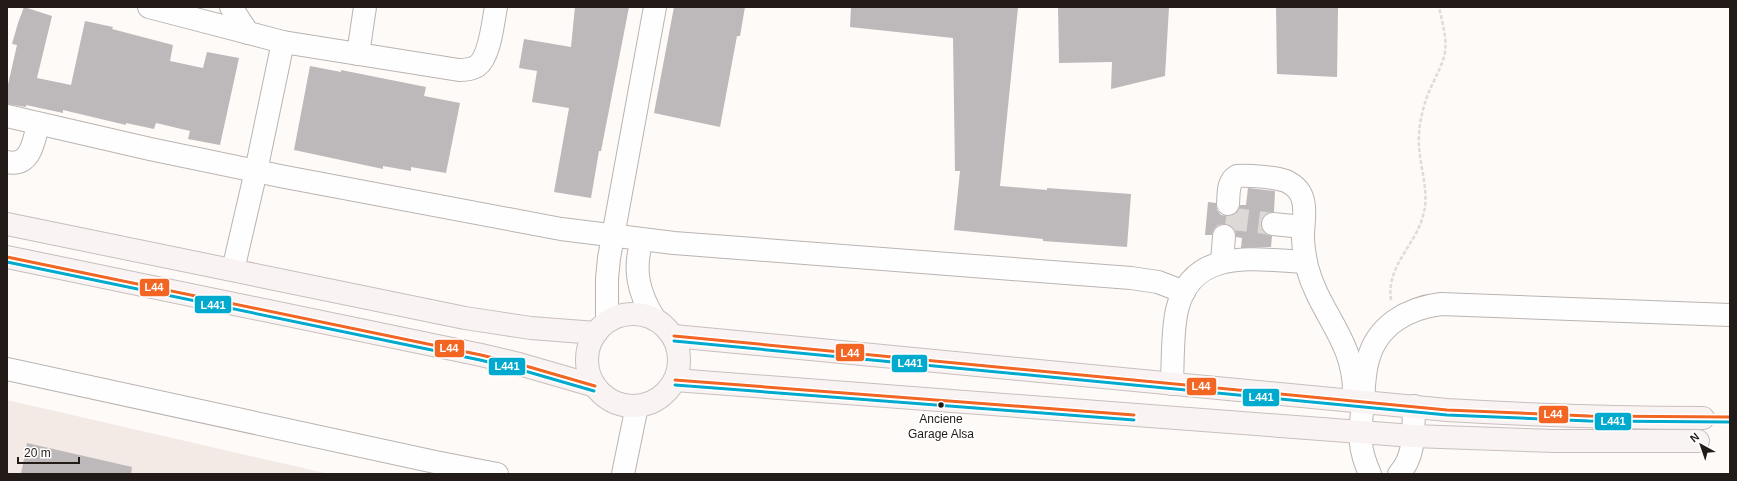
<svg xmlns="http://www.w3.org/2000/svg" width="1737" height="481" viewBox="0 0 1737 481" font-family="Helvetica,sans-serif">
	<rect width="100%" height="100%" fill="#fdfaf8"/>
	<polygon fill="#f3eae6" points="7,400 329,474 7,474"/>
	<g fill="#bdb8b9">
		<polygon points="24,7 52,16 37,78 71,85 85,21 113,27 112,29 173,45 170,61 203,68 207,52 239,58 220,145 188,139 190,131 156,123 154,129 126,123 126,125 63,110 63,113 26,105 26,107 7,104 7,89 17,45 12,44 18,23"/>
		<polygon points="575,7 629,7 601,151 599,151 591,198 554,192 569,108 532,102 537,71 519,68 524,39 571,47"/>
		<polygon points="674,7 745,7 740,36 737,36 720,127 654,113"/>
		<polygon points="851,7 1018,7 1000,186 1047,190 1047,188 1131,194 1127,247 1043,241 1043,239 954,230 960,171 955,171 953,38 850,27"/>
		<polygon points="1058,7 1169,7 1165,76 1111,89 1112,62 1059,63"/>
		<polygon points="1276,7 1338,7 1337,77 1277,74"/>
		<polygon points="310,66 341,72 341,70 426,87 424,96 460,103 446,173 411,167 411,171 383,166 383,169 294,150"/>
		<polygon points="1248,188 1275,191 1274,212 1268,213 1263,216 1261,223 1261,229 1265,234 1272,236 1271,247 1241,248 1242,238 1236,237 1235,230 1231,226 1225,224 1218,225 1214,229 1212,235 1205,235 1208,202 1216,203 1217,210 1221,215 1228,216 1233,215 1238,211 1240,205 1246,205"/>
		<polygon points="27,443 132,467 131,474 21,474"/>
	</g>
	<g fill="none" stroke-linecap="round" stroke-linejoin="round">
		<polyline stroke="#dcd9d6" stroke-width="22" stroke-dasharray="22 11" stroke-linecap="butt" points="1226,218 1273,224"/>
		<defs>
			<g id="minor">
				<path d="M 149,7 L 283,42 L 459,70 C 465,70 472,69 477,66 C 490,57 493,22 496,7"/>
				<polyline points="231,7 248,33"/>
				<polyline points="358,54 365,7"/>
				<polyline points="7,116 150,149 280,176 561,229 674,243 1131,278 1158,282 1184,292"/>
				<path d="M 7,162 C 31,167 34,141 38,124"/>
				<path d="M 1228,204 C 1229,194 1227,182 1237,176 C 1248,175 1275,177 1286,181 C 1290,183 1295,186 1298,190 C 1308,202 1303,222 1303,237 C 1303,247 1305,257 1307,267 C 1320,315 1355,341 1354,394"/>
				<polyline points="1273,224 1303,227"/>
				<path d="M 642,240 C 633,269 638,292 654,318"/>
				<polyline points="1222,262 1224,236"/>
				<polyline points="233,270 256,171 283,42"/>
				<polyline points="607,321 607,279 609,258 655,7"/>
				<polyline points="7,369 435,462 497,474"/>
				<path d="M 1172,384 C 1173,361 1172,332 1177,310 C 1192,246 1257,260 1306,262"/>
				<polyline points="623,474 637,406"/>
				<path d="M 1370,474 C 1357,445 1360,433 1363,402 C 1364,388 1364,373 1368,360 C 1377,325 1408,308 1441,304 L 1730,315"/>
				<path d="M 1399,474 C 1416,455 1413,431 1414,406"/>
			</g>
			<g id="major">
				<polyline points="7,224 465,318 531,328 596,333"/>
				<polyline points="7,257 481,355 519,364 595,386"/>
				<circle cx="633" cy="360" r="46"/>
				<path d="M 674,336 L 1447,410 C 1533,415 1617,418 1703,418"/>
				<polyline points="675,380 1413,436 1555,441 1698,441"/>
			</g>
		</defs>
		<use href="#minor" stroke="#b9b4b1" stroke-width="24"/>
		<use href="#major" stroke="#c9bfbd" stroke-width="24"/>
		<path stroke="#dedcdb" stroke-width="2.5" stroke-dasharray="4 2" stroke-linecap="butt" d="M 1391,300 C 1386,266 1415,246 1423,216 C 1431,189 1417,163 1419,135 C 1420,117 1425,99 1433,83 C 1438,72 1443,63 1445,52 C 1447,36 1442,22 1439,7"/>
		<use href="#minor" stroke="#fffefe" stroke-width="22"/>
		<use href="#major" stroke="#f9f3f3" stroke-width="22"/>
		<defs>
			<g id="bus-1">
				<polyline points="7,257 481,355 519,364 595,386"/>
				<polyline points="674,336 1447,410 1589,416 1730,417"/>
				<polyline points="675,380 1134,415"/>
			</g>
			<g id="bus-2">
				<polyline points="7,262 480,360 518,369 594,391"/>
				<polyline points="674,341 1447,415 1589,421 1730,422"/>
				<polyline points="675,385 1134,420"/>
			</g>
		</defs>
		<use href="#bus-1" stroke="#fff" stroke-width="6"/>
		<use href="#bus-2" stroke="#fff" stroke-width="6"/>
		<use href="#bus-1" stroke="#f26522" stroke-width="3"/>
		<use href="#bus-2" stroke="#00a9ce" stroke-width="3"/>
	</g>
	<circle fill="#231b18" stroke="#fff" stroke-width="1.5" cx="941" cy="405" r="3.5"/>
	<g text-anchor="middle" stroke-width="4" stroke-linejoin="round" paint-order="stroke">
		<g font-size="12" fill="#231b18" stroke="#fff">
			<text x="941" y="423">Anciene<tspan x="941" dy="15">Garage Alsa</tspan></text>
		</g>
	</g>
	<g stroke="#fff" stroke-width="1.5">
		<rect x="139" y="278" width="31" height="19" rx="4" fill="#f26522"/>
		<rect x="194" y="295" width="38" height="19" rx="4" fill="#00a9ce"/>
		<rect x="434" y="339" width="31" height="19" rx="4" fill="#f26522"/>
		<rect x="835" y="343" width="30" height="19" rx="4" fill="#f26522"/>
		<rect x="891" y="354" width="37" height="19" rx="4" fill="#00a9ce"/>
		<rect x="488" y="357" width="38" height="19" rx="4" fill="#00a9ce"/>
		<rect x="1186" y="377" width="31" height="19" rx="4" fill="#f26522"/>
		<rect x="1242" y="388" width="38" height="19" rx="4" fill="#00a9ce"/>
		<rect x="1538" y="405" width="31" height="19" rx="4" fill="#f26522"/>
		<rect x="1594" y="412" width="38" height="19" rx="4" fill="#00a9ce"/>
	</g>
	<g font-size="11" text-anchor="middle" font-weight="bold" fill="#fff">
		<text x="154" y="291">L44</text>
		<text x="213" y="309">L441</text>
		<text x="449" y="352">L44</text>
		<text x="850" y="357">L44</text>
		<text x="910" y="367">L441</text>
		<text x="507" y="370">L441</text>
		<text x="1201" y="390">L44</text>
		<text x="1261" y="401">L441</text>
		<text x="1553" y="418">L44</text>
		<text x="1613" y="425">L441</text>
	</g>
	<rect width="1737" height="481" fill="none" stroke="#231b18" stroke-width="16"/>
	<g transform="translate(1701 445) rotate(320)" stroke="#ffffff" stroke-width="3" paint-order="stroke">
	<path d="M0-3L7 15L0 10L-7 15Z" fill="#231b18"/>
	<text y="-6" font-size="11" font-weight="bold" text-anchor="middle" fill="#231b18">N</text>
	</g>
	<path d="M18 457v6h61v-6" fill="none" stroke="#231b18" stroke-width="2"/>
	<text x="24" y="457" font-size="12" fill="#231b18" stroke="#ffffff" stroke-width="3" paint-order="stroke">20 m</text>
</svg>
